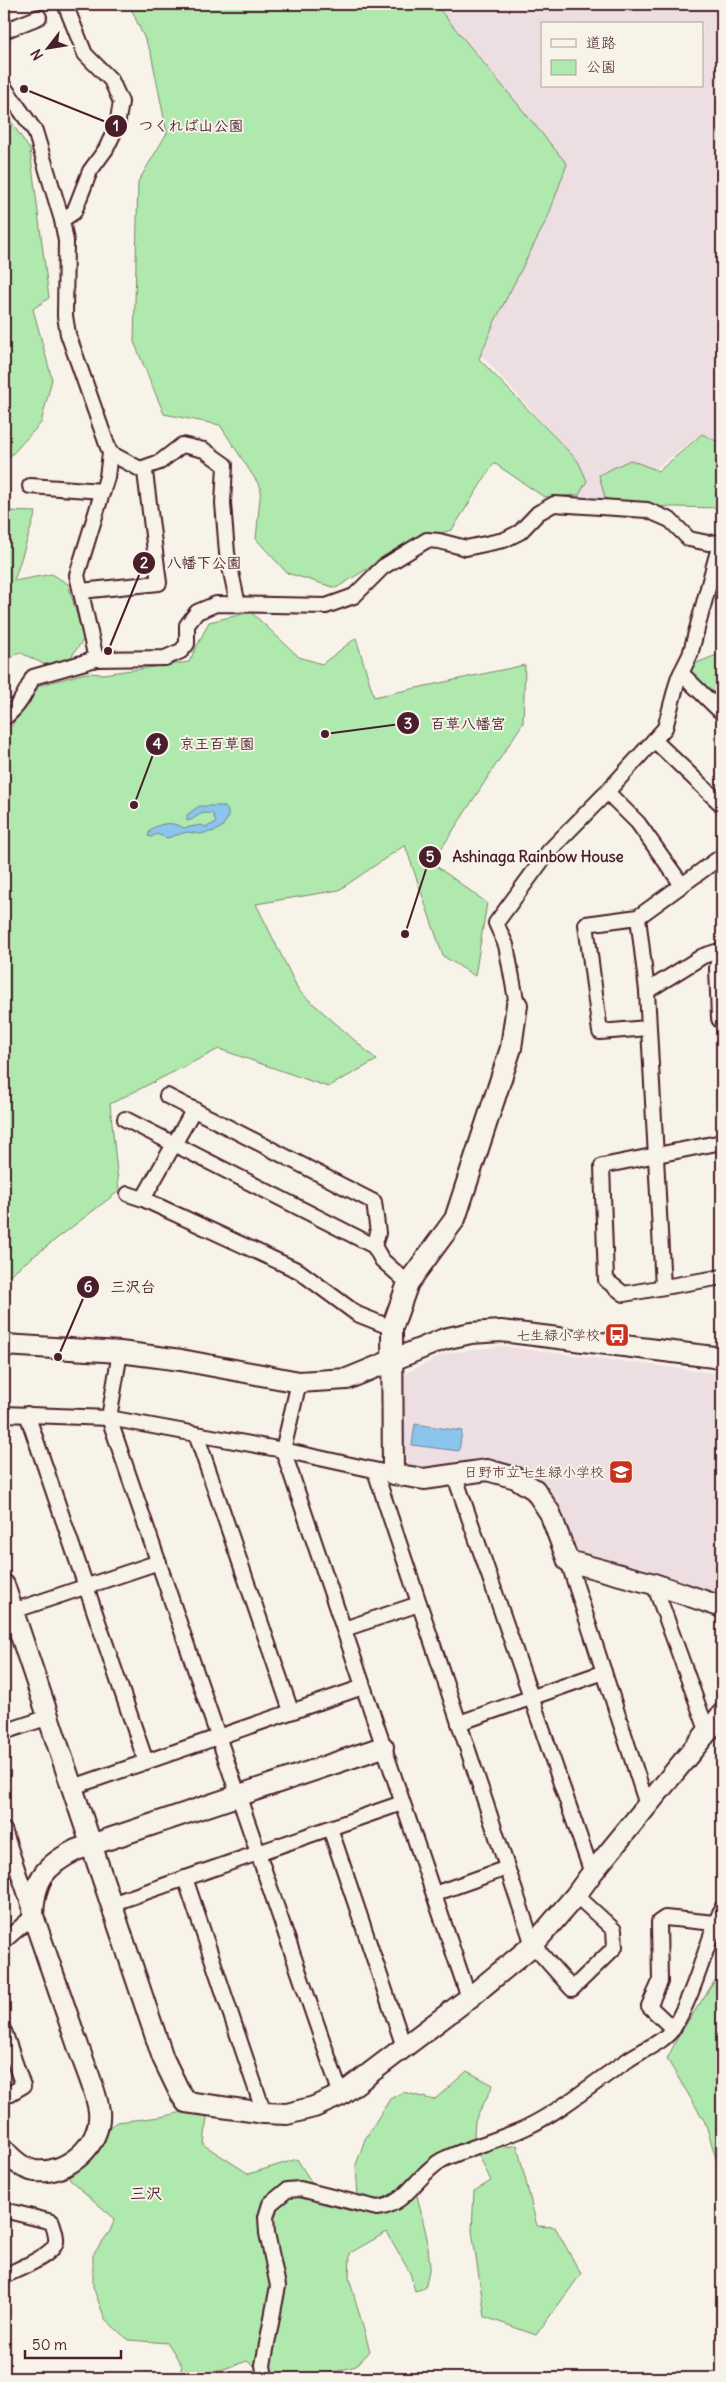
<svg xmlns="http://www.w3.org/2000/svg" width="726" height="2382" viewBox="0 0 726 2382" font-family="Delius,'Klee One',sans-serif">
	<rect width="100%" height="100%" fill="#f7f3e8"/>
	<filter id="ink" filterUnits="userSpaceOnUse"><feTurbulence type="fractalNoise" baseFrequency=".02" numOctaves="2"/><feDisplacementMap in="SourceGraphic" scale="10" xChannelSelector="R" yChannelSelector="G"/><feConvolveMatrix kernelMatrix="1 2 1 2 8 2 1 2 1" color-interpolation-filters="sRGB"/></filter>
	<g filter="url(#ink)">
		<g fill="#eddee2" fill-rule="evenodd">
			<path d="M 435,4 L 722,4 L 722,447 L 698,436 L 611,504 L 585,503 L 567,497 L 555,472 L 571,454 L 473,346 L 567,164 ZM 542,24 L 702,24 L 702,86 L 542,86 Z"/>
			<polygon points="502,1346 722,1374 722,1546 715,1597 574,1557 539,1485 403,1470 398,1461 402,1375 447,1353"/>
		</g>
		<g fill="#afe9ad" stroke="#7c846c">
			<polygon points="129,4 161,4 164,8 186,4 435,4 567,164 548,217 494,323 479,359 578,461 587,481 579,495 544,497 494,463 452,530 414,540 336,588 287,573 256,539 261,488 220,425 164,414 134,342 138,182 167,133 151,53"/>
			<polygon points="4,111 30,150 49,298 33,309 52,379 41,423 4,463"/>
			<polygon points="702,434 722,444 722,508 631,506 605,498 599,475 630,460 659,471"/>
			<polygon points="4,511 36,512 14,581 52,574 68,584 84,639 60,672 19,652 4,664"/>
			<polygon points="251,612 299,657 322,664 356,638 374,697 525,665 523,723 432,863 487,903 475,976 443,956 405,845 339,890 256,904 299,991 377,1060 328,1087 219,1049 110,1104 119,1191 4,1279 4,733 11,727 37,686 86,673 103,674 189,662 209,622"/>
			<polygon points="719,654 722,657 722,706 691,677 690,671 694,664"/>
			<polygon points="722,1970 722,2178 705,2122 667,2059 679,2035"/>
			<polygon points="467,2071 493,2085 475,2121 474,2136 506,2147 517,2145 537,2226 555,2227 581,2274 536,2335 485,2317 472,2231 474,2191 491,2181 479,2155 462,2146 422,2164 413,2178 427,2238 430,2266 425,2288 415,2291 410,2273 387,2232 350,2253 349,2278 370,2351 356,2366 313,2378 271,2378 247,2361 206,2375 204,2378 178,2378 182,2366 168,2343 128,2340 105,2319 93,2287 93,2255 110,2231 115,2219 70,2180 63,2156 117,2122 160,2117 187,2111 207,2116 204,2145 249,2174 297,2159 310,2180 321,2203 359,2213 356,2165 365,2139 390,2099 403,2092 434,2100"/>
		</g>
		<g fill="#8cc5eb" stroke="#72839e">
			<path d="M 199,806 L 224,806 L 228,811 L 228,818 L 222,827 L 215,831 L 200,834 L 187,832 L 167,838 L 156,834 L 152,837 L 148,836 L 151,829 C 163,822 173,822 184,828 L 201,825 L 206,827 L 216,823 L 213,814 C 198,810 198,819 187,821 L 187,815 Z"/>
			<polygon points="415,1424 462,1431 459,1451 412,1445"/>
		</g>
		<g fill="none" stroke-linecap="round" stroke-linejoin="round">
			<defs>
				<g id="street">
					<polyline points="4,31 39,17"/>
					<polyline points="4,87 35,131 62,220 66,241 65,316 68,334 110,453 107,477 77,575 96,659"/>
					<polyline points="62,220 74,212 90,171 106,149 117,126 121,102 111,80 85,54 65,4"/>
					<polyline points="110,453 140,469 160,462 182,445 204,450 225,465 223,503 227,553 238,605"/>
					<polyline points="30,486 103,491"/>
					<polyline points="81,591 159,583 145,472 140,469"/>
					<polyline points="681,673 722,713"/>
					<path d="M 4,718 C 19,707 25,694 33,677 L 96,659 L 165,658 L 181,651 L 187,644 L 187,625 L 197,612 L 216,604 L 326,606 L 354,596 L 383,567 L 427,540 L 439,541 L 466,548 L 504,540 L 520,532 L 538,513 L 554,504 L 647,510 L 670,520 L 689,539 L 708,543 L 722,542"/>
					<polyline points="654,740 722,805"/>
					<polyline points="607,792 638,823 682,885"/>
					<polyline points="638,917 647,991 663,1287"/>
					<polyline points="647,991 703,956 722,950"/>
					<polyline points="517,1005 506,945 496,923 549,851 607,792 665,728 678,679 690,655 720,543"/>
					<polyline points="648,1028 600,1032 586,924 638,917 722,856"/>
					<polyline points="167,1096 374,1202 378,1233 374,1246"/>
					<polyline points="125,1119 374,1246 382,1260 408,1283"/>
					<polyline points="722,1142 602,1166 606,1280 624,1294 722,1277"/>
					<polyline points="128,1194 143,1199 299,1271 357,1314 392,1328"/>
					<polyline points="143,1199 194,1109"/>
					<polyline points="120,1352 109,1418 341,2095"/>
					<polyline points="299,1382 283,1450 469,1998"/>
					<polyline points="4,1414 109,1418 283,1450 383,1472"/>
					<polyline points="27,1414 146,1762"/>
					<polyline points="196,1434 291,1711"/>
					<polyline points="375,1471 533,1945 572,1989 615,1947 614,1930 576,1895"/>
					<polyline points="454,1474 592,1873"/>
					<polyline points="568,1561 647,1805"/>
					<polyline points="654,1584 708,1733"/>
					<polyline points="13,1611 159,1562"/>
					<polyline points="344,1629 419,1604"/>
					<polyline points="459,1723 604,1672"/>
					<polyline points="4,1732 49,1717"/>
					<polyline points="73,1787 363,1687"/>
					<polyline points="330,1828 404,2047"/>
					<polyline points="4,1830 33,1916 4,1941"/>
					<polyline points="185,1878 264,2113"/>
					<polyline points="434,1894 507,1868"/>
					<polyline points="111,1904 402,1803"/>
					<polyline points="673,2029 649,2006 660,1982 659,1922 665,1918 715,1923"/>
					<polyline points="4,2031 23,2086 4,2097"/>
					<path d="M 4,2210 L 52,2222 C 54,2228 57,2236 56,2242 C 53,2256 16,2270 4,2276"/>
					<path d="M 265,2378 L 263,2365 L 278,2286 L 267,2233 L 266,2217 L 270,2204 L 287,2190 L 300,2189 L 377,2208 C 407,2205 418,2173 442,2160 C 469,2147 500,2140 527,2127 C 564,2109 594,2082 628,2060 C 642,2050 665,2042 674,2027 C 696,1990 705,1947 722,1908"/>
				</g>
				<g id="secondary">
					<polyline points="722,958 720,968 722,1018"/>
					<polyline points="517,1005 511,1048 455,1219 408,1283 392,1328 393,1474 424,1479 487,1470 516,1478 535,1490 550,1513 568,1561 654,1584 722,1607"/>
					<polyline points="4,1345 120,1352 181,1360 299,1382 347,1379 444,1339 471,1333 501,1331 722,1358"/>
					<polyline points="4,1585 163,2058 180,2093 186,2102 264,2113 287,2114 314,2107 341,2095 469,1998 533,1945 576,1895 592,1873 722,1714"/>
					<path d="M 4,2150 C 12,2159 22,2169 35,2171 C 67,2175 102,2145 99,2111 C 96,2090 85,2067 78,2046 C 63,2003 48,1959 33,1916 C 34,1880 44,1866 76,1850 L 383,1747"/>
				</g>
			</defs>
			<use href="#street" stroke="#4a1f2b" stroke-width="18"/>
			<use href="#secondary" stroke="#4a1f2b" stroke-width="24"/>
			<use href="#street" stroke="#f7f3e8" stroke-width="14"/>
			<use href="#secondary" stroke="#f7f3e8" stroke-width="20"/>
		</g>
	</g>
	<defs>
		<symbol id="bus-square" viewBox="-11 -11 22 22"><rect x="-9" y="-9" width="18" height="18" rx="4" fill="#c8321e" stroke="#f7f3e8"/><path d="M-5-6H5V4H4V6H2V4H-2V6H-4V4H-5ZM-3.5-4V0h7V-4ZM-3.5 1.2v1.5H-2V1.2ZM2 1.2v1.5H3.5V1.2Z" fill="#fff"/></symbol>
		<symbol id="school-square" viewBox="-11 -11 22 22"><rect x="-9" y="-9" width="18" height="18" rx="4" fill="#c8321e" stroke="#f7f3e8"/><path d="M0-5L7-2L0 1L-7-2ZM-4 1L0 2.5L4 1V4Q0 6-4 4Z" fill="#fff"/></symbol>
	</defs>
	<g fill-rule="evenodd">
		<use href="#bus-square" x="603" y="1321" width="28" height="28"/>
		<use href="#school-square" x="607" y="1458" width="28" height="28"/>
	</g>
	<g text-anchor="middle" stroke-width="4" stroke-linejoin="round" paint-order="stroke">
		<g font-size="14" fill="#4a1f2b" stroke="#f7f3e8" text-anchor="end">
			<text x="600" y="1340">七生緑小学校</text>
			<text x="604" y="1477">日野市立七生緑小学校</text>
		</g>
		<g font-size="16" font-weight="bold" fill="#4a1f2b" stroke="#f7f3e8">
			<text x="146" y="2199">三沢</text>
		</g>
	</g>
	<path fill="none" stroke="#4a1f2b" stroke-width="2" d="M24 89L116 126M108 651L144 563M325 734L408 723M134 805L157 744M405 934L430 857M58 1357L88 1287"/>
	<g fill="#4a1f2b" stroke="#f7f3e8" stroke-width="2">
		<circle cx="24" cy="89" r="5"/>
		<circle cx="108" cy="651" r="5"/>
		<circle cx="325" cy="734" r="5"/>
		<circle cx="134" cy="805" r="5"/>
		<circle cx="405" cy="934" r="5"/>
		<circle cx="58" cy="1357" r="5"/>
		<circle cx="116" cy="126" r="12"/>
		<circle cx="144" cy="563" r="12"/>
		<circle cx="408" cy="723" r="12"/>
		<circle cx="157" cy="744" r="12"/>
		<circle cx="430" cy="857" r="12"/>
		<circle cx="88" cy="1287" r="12"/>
	</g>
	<g font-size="15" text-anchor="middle" font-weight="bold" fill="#fff">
		<text x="116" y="131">1</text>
		<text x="144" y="568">2</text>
		<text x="408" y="729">3</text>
		<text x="157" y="749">4</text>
		<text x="430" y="862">5</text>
		<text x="88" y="1292">6</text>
	</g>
	<g font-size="15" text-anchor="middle" font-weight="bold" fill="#4a1f2b" stroke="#f7f3e8" stroke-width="4" stroke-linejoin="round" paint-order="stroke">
		<text x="191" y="131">つくれば山公園</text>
		<text x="204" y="568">八幡下公園</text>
		<text x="468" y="729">百草八幡宮</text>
		<text x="217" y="749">京王百草園</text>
		<text x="538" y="862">Ashinaga Rainbow House</text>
		<text x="133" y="1292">三沢台</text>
	</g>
	<rect width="726" height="2382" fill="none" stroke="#f7f3e8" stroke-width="20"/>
	<rect x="10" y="10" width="706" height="2362" fill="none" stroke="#4a1f2b" stroke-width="2" filter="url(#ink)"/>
	<rect x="541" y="22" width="162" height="65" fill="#f7f3e8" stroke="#b29e9c"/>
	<rect x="551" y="39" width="25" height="8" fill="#f7f3e8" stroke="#b29e9c"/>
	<text x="586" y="48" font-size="15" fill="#4a1f2b">道路</text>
	<rect x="551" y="60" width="25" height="15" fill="#afe9ad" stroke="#b29e9c"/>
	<text x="586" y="72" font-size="15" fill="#4a1f2b">公園</text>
	<g transform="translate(48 48) rotate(239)" stroke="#f7f3e8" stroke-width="4" paint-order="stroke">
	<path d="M0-4L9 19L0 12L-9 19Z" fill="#4a1f2b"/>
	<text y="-8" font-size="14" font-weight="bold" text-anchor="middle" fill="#4a1f2b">N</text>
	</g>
	<path d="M25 2350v8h96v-8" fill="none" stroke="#4a1f2b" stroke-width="2.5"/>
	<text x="32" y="2350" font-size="15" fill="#4a1f2b" stroke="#f7f3e8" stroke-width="4" paint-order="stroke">50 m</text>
</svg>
